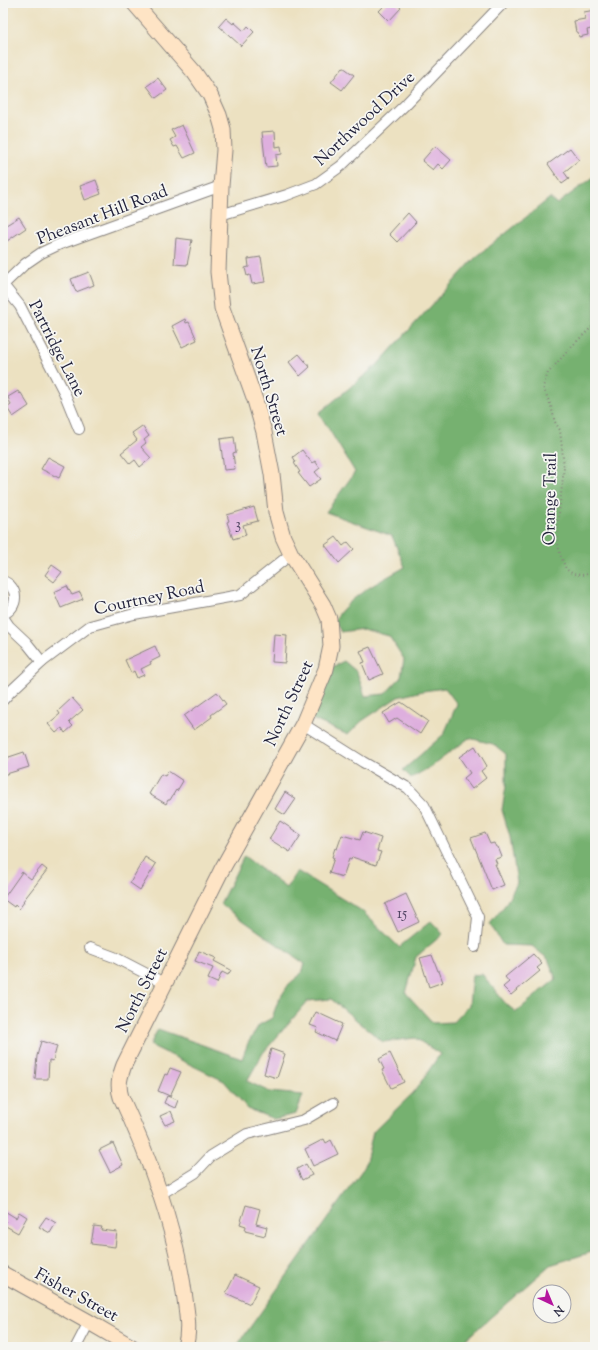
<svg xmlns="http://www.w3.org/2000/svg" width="598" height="1350" viewBox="0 0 598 1350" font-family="'Sorts Mill Goudy',serif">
	<rect width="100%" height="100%" fill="#f6f6f2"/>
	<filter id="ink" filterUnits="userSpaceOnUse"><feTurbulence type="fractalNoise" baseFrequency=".025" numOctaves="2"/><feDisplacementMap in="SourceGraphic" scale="8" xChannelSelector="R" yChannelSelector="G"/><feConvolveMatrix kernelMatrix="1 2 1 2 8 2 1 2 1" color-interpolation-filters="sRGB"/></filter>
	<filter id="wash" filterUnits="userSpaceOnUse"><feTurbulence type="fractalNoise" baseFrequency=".012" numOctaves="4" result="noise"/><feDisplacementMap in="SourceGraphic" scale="16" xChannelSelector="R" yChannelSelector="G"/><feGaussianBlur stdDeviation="0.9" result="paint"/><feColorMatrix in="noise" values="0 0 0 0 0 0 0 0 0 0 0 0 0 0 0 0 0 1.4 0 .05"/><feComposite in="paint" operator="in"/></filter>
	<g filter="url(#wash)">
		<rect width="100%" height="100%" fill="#ece1c1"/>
		<path fill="#76b170" stroke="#4c6a56" d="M 595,176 L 595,1251 L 550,1265 L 457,1347 L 236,1347 L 365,1166 L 373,1132 L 414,1092 L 440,1054 L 415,1038 L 383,1042 L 331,999 L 308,1001 L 263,1053 L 247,1081 L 270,1092 L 303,1095 L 296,1114 L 274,1119 L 248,1109 L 224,1081 L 150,1045 L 158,1029 L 242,1059 L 248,1043 L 259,1025 L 272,1018 L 278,1001 L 289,984 L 300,975 L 305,964 L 220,904 L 244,856 L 286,888 L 297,871 L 362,911 L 399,947 L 431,921 L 443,934 L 416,957 L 406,993 L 433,1023 L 453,1022 L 469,1005 L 472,975 L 482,974 L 506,1004 L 516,1012 L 556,979 L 548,959 L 532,946 L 503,945 L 490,924 L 505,905 L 517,883 L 510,837 L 502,810 L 506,786 L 506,754 L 493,744 L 469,738 L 432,766 L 411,778 L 403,770 L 444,734 L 457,704 L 445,688 L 423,691 L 398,697 L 362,721 L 348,735 L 312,719 L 332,667 L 344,661 L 357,672 L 365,696 L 385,694 L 401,677 L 404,659 L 389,636 L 363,629 L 340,632 L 334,621 C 350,595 379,582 405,567 L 392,536 L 326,512 L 355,472 L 319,413 L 377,365 L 475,258 L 550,198 L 557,204 Z"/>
		<g id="blocks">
			<g fill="#deafde">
				<polygon points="387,3 396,3 401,8 389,21 379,11"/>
				<polygon points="595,10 595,28 587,30 588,35 579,37 578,32 576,32 574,21 585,19 584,12"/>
				<polygon points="226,18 233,24 234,22 244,31 248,26 254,32 241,46 219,26"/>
				<polygon points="343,67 354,75 342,90 331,82"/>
				<polygon points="158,78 167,90 156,98 147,86"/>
				<polygon points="182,125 195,153 184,158 177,146 174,147 170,140 175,137 171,130"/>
				<polygon points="275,131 276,147 281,146 282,154 276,155 277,166 266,167 262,132"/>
				<polygon points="435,146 451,160 443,169 438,164 433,170 422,161"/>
				<polygon points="570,148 579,160 564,172 569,179 562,184 548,164"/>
				<polygon points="96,180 101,194 85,200 80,186"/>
				<polygon points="408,213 416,222 397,242 389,234"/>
				<polygon points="19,217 26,228 7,241 3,234 3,227"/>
				<polygon points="176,238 192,240 187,265 174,264"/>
				<polygon points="261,257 265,282 252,284 250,275 247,276 245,268 249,267 248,259"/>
				<polygon points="89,272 94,285 76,292 71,279"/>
				<polygon points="185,319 186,323 189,322 197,340 182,347 172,326"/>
				<polygon points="299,354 310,367 300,376 289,362"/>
				<polygon points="18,391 20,394 21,393 29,406 13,417 7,408 11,405 8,397"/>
				<polygon points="142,426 149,436 144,440 146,443 141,447 151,458 140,467 135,460 130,464 121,453 137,440 132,433"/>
				<polygon points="234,437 236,452 233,453 235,469 224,470 220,439"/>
				<polygon points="302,450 312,463 315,461 320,468 315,472 321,479 309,487 298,473 300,472 294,463 296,462 293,457"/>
				<polygon points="48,457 65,466 59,478 41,469"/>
				<polygon points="254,507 258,521 243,525 246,535 233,539 227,522 229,521 227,515"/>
				<polygon points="336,537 343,546 348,542 354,549 339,563 325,545"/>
				<polygon points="52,565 62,572 54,582 45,575"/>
				<polygon points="67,586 72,595 80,592 83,599 61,608 54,592"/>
				<polygon points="274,634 287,635 285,663 272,662"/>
				<polygon points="155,646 160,657 150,662 151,664 141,669 144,675 137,678 134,671 131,673 125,660"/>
				<polygon points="370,647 383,674 369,680 362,663 365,662 360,651"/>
				<polygon points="217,692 226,704 211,715 212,717 194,730 184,716"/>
				<polygon points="72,698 83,710 69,722 73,726 65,733 62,728 56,733 48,724 60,714 58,711"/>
				<polygon points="401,702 428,721 420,734 397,718 389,723 383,713"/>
				<polygon points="475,746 487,766 481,771 486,778 472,789 464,778 470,773 459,757"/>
				<polygon points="24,752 29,767 3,775 3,762 7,761 6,758"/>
				<polygon points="168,771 183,781 177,791 176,790 170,800 168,800 166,804 149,794 161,774 165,776"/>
				<polygon points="285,792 296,799 285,815 275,809"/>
				<polygon points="280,821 301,835 290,852 269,839"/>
				<polygon points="363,832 381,838 377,851 381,852 376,865 352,857 351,860 349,859 343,877 329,873 334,858 332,857 335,848 337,849 342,835 360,840"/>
				<polygon points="485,833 490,844 494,843 496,847 498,847 502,857 495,859 497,864 495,864 504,885 492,890 471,838"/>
				<polygon points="145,857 156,864 140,890 130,883"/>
				<polygon points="42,866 47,870 23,901 24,902 19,909 15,905 14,907 3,899 22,872 31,879"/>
				<polygon points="406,894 419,922 398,932 385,904"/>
				<polygon points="199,951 216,958 214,961 231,970 228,975 222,972 217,983 208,979 213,968 195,961"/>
				<polygon points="533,954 542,964 537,968 540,971 511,995 503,987 509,982 505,977"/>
				<polygon points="432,955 438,971 439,971 443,982 429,987 420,958"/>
				<polygon points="316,1012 342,1024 335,1041 316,1032 318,1028 310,1025"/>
				<polygon points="41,1041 57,1046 53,1061 49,1060 48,1079 35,1079 37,1056"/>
				<polygon points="271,1049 285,1054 277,1078 264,1074"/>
				<polygon points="390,1053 404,1082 391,1088 382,1070 384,1069 379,1059"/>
				<polygon points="170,1068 181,1072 170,1096 158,1091 165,1074 167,1075"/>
				<polygon points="167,1096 178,1100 175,1108 164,1103"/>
				<polygon points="171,1111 175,1121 165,1125 160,1116"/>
				<polygon points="324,1139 326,1143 331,1140 338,1154 313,1166 305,1149"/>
				<polygon points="113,1143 123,1165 110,1172 99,1150"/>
				<polygon points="306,1164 312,1175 302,1180 297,1169"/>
				<polygon points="246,1205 260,1209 256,1224 267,1227 265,1236 245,1231 246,1226 240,1224"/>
				<polygon points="3,1210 16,1218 19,1212 27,1217 18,1233 4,1225 6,1221 3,1219"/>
				<polygon points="46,1217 56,1223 50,1233 39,1227"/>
				<polygon points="94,1226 102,1227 101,1230 117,1232 115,1247 91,1244"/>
				<polygon points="235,1275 259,1286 250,1304 226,1293"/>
			</g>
		</g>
	</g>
	<g filter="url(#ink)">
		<use href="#blocks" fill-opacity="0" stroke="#87827e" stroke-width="1"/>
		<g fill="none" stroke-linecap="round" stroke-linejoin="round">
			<defs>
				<g id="street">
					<polyline points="220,215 287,195 316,184 341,166 405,105 503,3"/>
					<polyline points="79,429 64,392 20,306 3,285 25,264 41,253 60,244 221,186"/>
					<path d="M 3,581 C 19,587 19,608 3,614"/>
					<polyline points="3,617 9,626 26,642 42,662"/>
					<polyline points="3,700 11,691 42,662 90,626 134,614 240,595 291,554"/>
					<polyline points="303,724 363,762 408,788 424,805 478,917 475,947"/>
					<polyline points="90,948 114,957 166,984"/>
					<polyline points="161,1194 195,1173 211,1156 247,1134 304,1120 333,1103"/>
					<polyline points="76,1347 89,1322"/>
				</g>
				<g id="secondary">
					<path d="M 134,3 L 194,72 L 210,95 L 219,115 L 223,129 L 224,150 L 221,186 L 218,272 L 222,308 L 255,400 L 264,432 L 272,474 L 276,512 L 283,537 L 291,554 L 323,605 L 329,619 L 331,646 L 326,669 L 303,724 L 221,871 L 124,1065 C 120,1076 117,1085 121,1097 C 151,1161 176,1228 185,1299 C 187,1315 190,1331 185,1347"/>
					<polyline points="3,1274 89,1322 132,1347"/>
				</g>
			</defs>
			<use href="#street" stroke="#87827e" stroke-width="12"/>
			<use href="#secondary" stroke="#87827e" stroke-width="17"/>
			<polyline stroke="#87827e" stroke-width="2" stroke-dasharray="1 3" stroke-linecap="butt" points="595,324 571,347 548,373 543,387 551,406 555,422 560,430 562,448 564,468 558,521 558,544 560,554 566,569 573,574 582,575 595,573"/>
			<use href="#street" stroke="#fff" stroke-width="10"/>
			<use href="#secondary" stroke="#fee4c5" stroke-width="15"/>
		</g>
	</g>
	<g text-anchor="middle" stroke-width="3.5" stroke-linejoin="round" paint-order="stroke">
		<g font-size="15" fill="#514564">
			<text x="238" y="529">3</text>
			<text x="402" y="918">15</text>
		</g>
		<g font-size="17" fill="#22223b" stroke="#f6f6f2">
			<text transform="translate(364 118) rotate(-43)" y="6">Northwood Drive</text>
			<text transform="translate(102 214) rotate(-21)" y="6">Pheasant Hill Road</text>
			<text transform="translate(58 348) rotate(63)" y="6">Partridge Lane</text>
			<text transform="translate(270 391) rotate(73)" y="6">North Street</text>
			<text transform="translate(549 499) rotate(-89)" y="6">Orange Trail</text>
			<text transform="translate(149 597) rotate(-12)" y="6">Courtney Road</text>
			<text transform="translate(288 703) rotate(-65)" y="6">North Street</text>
			<text transform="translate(141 990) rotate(-63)" y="6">North Street</text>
			<text transform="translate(77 1294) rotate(29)" y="6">Fisher Street</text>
		</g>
	</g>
	<rect width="598" height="1350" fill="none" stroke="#f6f6f2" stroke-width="16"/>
	<g transform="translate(552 1304) rotate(136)"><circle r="19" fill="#f6f6f2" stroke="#a1a1a9"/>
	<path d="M0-3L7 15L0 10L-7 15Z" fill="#b5179e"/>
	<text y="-6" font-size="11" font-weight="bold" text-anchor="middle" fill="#22223b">N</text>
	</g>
</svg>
